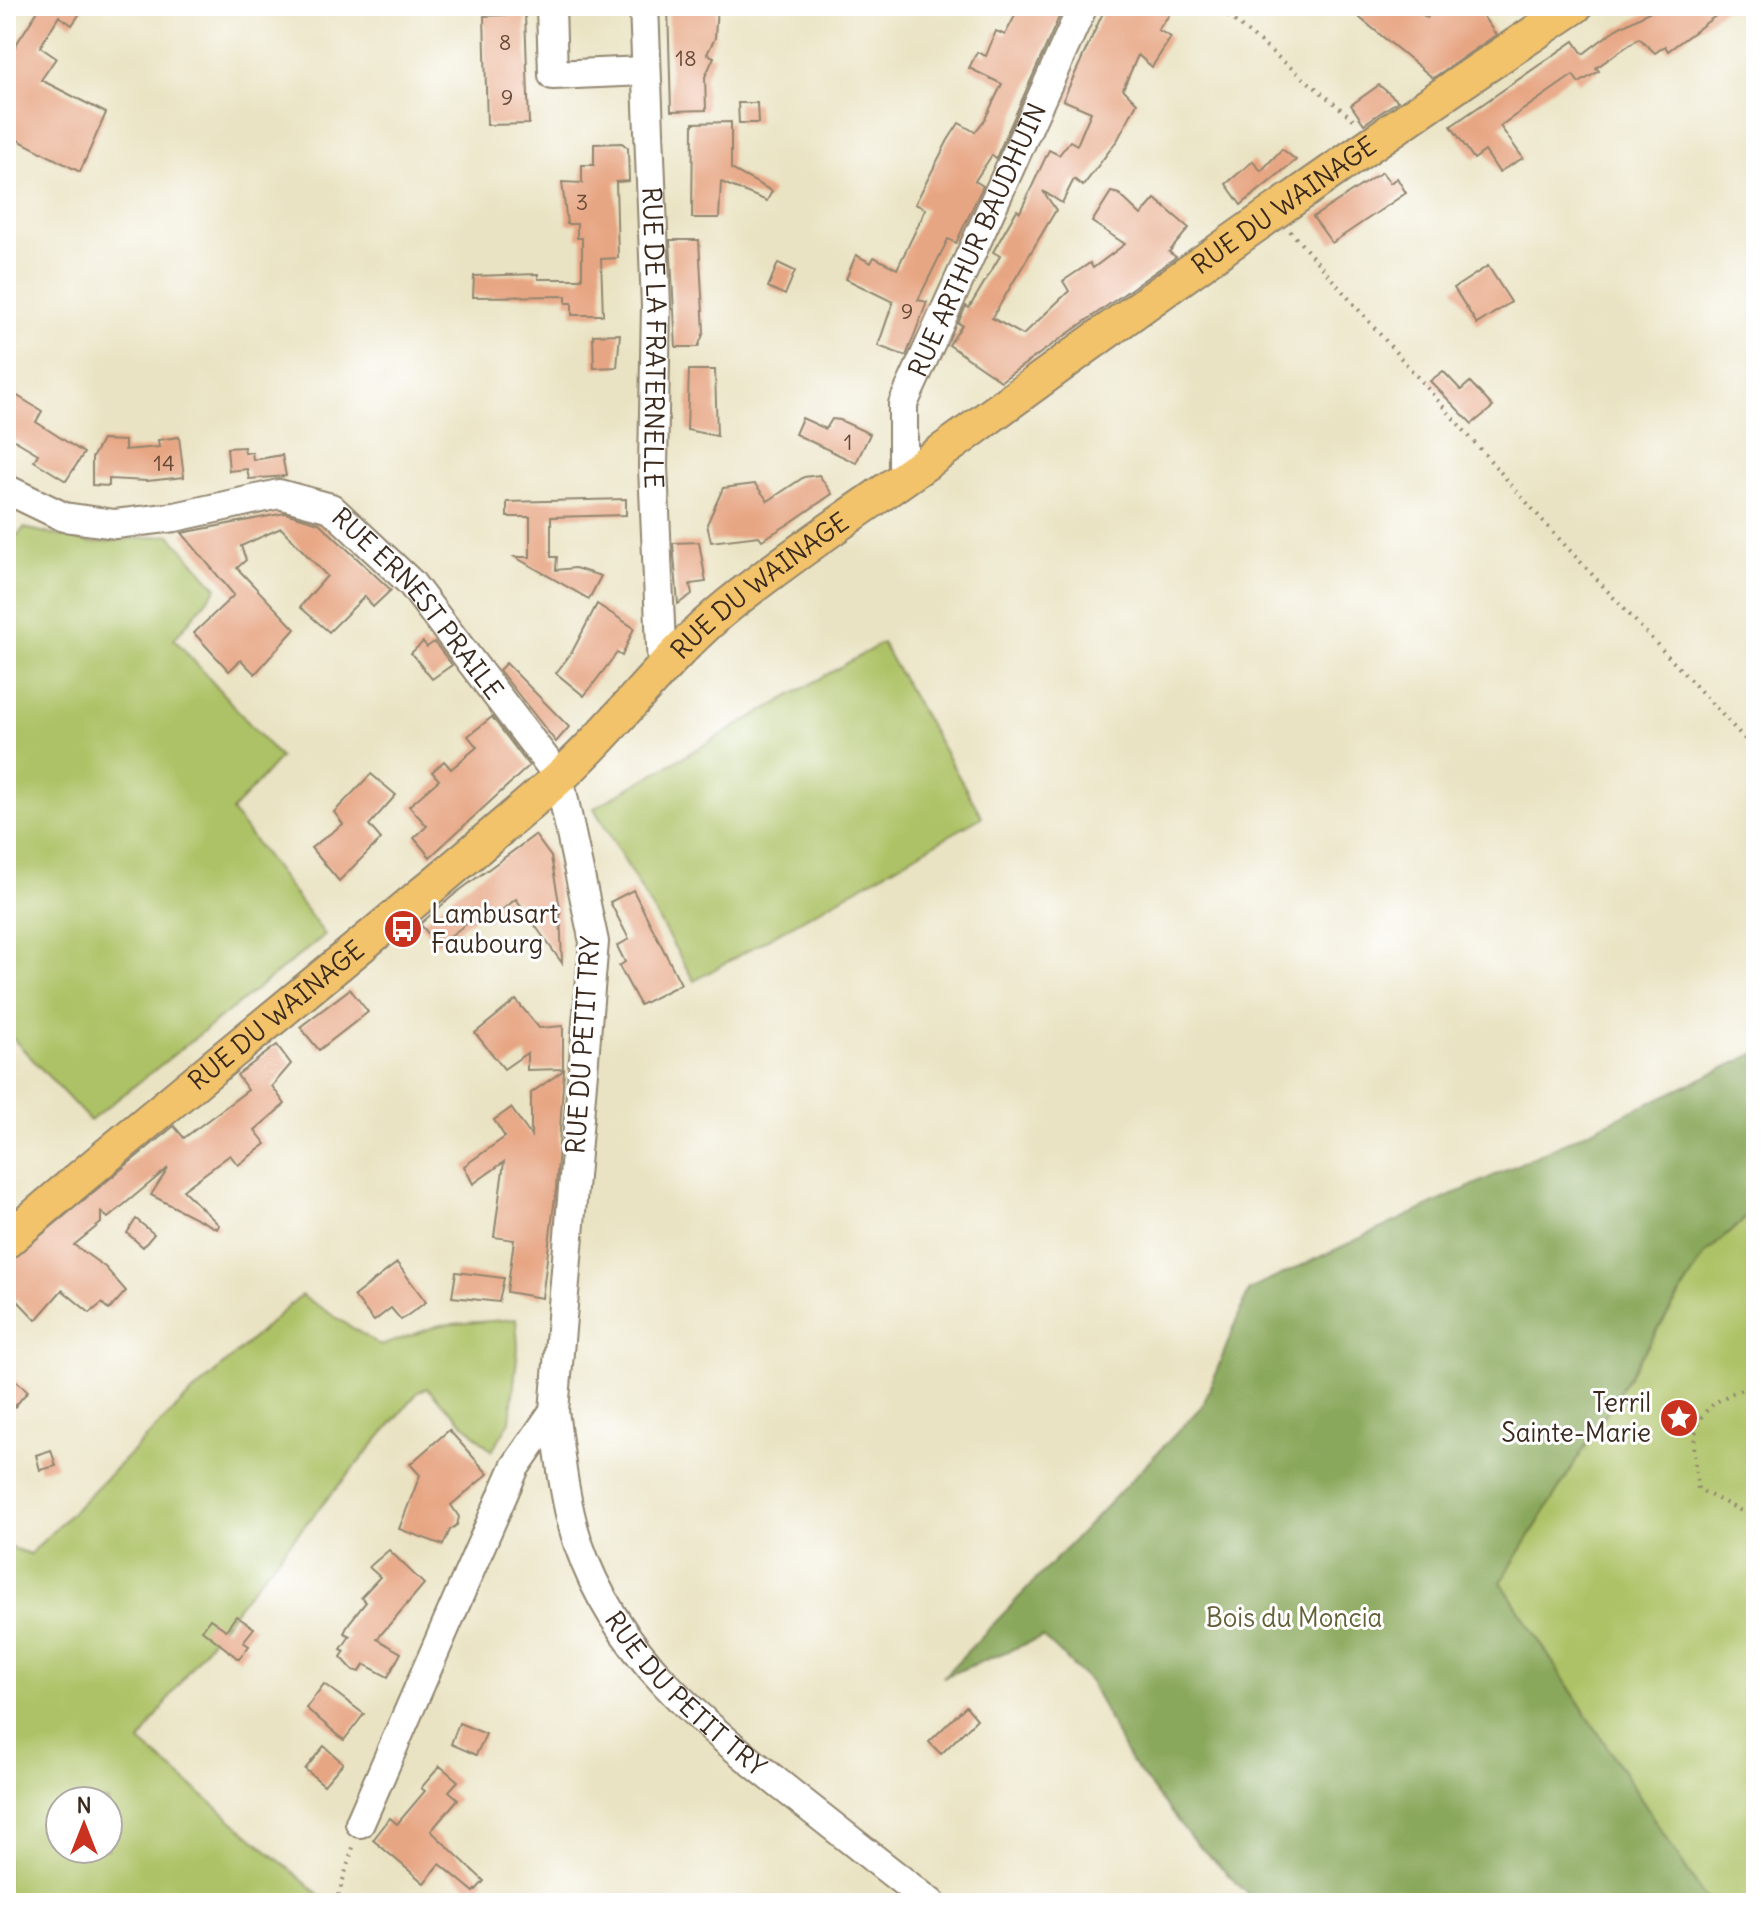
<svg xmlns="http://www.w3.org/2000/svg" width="1762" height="1909" viewBox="0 0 1762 1909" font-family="Delius,sans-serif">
	<rect width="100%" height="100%" fill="#fff"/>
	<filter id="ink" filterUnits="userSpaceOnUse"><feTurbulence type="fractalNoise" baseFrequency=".0125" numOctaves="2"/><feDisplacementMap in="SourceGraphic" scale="16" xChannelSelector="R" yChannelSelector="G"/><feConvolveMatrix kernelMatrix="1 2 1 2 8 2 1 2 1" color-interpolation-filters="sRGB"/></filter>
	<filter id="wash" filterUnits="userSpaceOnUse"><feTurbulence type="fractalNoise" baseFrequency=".006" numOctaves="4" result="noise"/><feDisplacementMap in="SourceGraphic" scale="32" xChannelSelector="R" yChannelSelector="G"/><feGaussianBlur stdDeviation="1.8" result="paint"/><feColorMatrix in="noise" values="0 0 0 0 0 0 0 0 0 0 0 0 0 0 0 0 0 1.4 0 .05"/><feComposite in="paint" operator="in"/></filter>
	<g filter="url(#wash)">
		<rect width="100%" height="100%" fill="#eae3c3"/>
		<g fill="#adc266" stroke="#747642" stroke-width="2" fill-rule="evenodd">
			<polygon points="24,528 92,543 170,535 217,588 174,639 280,758 232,811 325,935 90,1121 6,1031 6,547"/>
			<polygon points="882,643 982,817 694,981 594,808"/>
			<polygon points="1756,1209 1756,1903 1708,1903 1501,1582 1705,1254"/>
			<path d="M 301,1295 L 381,1346 L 440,1325 L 516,1319 L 518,1348 L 510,1421 L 492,1451 L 427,1388 L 418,1392 C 323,1507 219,1616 140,1742 L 329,1903 L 6,1903 L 6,1546 L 30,1554 L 180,1404 ZM 60,1801 L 108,1801 L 108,1849 L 60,1849 Z"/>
		</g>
		<polygon fill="#8aa85b" stroke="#62693c" stroke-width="2" points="1756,1053 1756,1209 1705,1254 1501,1582 1708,1903 1257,1903 1191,1838 1129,1759 1090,1682 1043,1637 943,1677 1203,1405 1249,1290"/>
		<g id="blocks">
			<g fill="#e7a683">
				<polygon points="41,6 85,6 72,25 59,16 40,47 56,58 41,80 106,113 80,172 6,134 6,60"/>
				<polygon points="668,6 717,6 715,38 707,54 714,57 705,77 706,110 671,111"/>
				<polygon points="1020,6 1064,6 996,158 992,155 975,181 983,186 956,243 948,239 918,300 927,302 906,356 878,346 893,302 846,279 856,255 871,263 874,257 897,269 926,209 915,204 948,140 959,123 975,132 985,119 1002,84 969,68 977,52 986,56 996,31 1005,35"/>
				<polygon points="1106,6 1158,6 1169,15 1158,30 1171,37 1152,67 1138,55 1123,89 1137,103 1118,139 1083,186 1074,179 1062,203 1043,191 1056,210 992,318 1023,335 1069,291 1063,281 1090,263 1093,268 1125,244 1092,222 1111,192 1119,194 1141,215 1155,199 1189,228 1169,252 1176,257 1001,381 949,345 962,325 958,323 966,306 969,308 1000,256 993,252 1017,210 1020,212 1049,150 1059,155 1070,141 1077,145 1091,112 1063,100"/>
				<polygon points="1369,6 1411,6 1427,18 1436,6 1476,6 1496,35 1433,78 1360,18"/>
				<polygon points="1660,6 1729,6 1668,51 1665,46 1655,53 1639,38 1596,68 1599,71 1579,83 1573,75 1500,126 1523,158 1499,172 1485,151 1474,159 1451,126 1574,41 1583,54 1616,29"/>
				<polygon points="525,14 529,124 487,125 484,16"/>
				<polygon points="1379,85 1398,101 1364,124 1351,105"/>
				<polygon points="738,103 757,103 758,123 739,123"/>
				<polygon points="731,122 731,169 772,191 767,201 721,182 719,218 692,218 693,123"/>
				<polygon points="622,143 628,148 629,181 616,182 618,258 601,259 603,315 572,315 572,303 566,303 566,296 473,297 474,276 538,274 538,279 582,279 582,238 577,238 577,224 567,224 562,182 582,183 582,165 594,165 594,144"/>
				<polygon points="1282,149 1296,160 1241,205 1226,184 1253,161 1261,171"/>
				<polygon points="1382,172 1390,183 1397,178 1406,193 1332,243 1313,217"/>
				<polygon points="670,240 699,240 704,332 698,347 676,347"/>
				<polygon points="778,263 795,271 785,295 768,287"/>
				<polygon points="1488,266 1511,302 1477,324 1454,288"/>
				<polygon points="620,334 617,367 594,368 593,335"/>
				<polygon points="689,370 715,370 717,436 687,430"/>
				<polygon points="1443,371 1461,390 1470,382 1493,407 1472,424 1430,381"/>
				<polygon points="6,389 42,411 36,422 84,453 66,481 34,461 38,454 6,435"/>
				<polygon points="802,418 826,429 832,419 840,420 870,434 856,463 795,434"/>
				<polygon points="179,437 184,477 147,481 109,479 109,486 92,485 92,458 102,440 125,441 125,450 159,447 158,440"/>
				<polygon points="244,447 245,453 252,452 253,460 282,455 286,476 249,479 247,469 229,471 227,448"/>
				<polygon points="819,475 832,494 787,525 762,540 759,536 711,542 707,524 723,488 755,484 768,501 804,477"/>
				<polygon points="626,499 626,515 551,517 551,557 557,557 556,570 575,568 601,576 589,599 515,557 530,557 530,517 507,517 507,502"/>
				<polygon points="285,513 319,523 391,590 373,607 365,596 329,632 300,607 327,576 281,528 241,546 246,560 237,568 295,629 255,674 241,660 229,671 194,633 234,595 182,533"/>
				<polygon points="699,542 706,582 690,584 692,594 678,604 673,543"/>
				<polygon points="597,604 634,628 622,656 617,653 584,696 556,673 572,652"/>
				<polygon points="423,642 427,647 434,642 452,665 432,679 411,653"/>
				<polygon points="506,663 569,727 556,742 499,670"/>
				<polygon points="492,717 529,766 430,857 414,838 427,826 409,806 439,780 432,772 444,761 451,769 477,747 468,736"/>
				<polygon points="371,774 396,795 369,825 381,839 339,881 311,848 343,824 334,812"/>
				<polygon points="535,835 551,857 560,908 562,963 516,899 488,921 481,913 438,945 420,924 456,893"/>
				<polygon points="633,890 681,984 640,1005 619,966 625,962 617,946 629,939 610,902"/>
				<polygon points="350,989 368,1012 319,1050 300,1027"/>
				<polygon points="516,1000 539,1028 563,1026 563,1069 527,1070 527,1053 504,1069 475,1033"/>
				<polygon points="277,1045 291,1064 272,1086 285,1104 255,1130 266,1144 238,1165 230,1155 183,1190 219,1225 217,1229 151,1195 168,1168 108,1218 101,1212 101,1223 74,1245 105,1267 126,1291 109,1310 102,1303 90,1313 62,1290 36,1320 15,1298 6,1306 6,1264 174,1126 184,1138 248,1090 237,1075"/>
				<polygon points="564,1070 556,1189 542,1298 507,1292 514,1240 494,1237 504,1162 473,1184 464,1166 505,1137 494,1120 511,1108 531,1136 531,1093"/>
				<polygon points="136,1219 154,1234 143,1247 127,1233"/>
				<polygon points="397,1263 426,1302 401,1320 391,1308 374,1321 354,1296"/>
				<polygon points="456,1272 504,1278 499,1302 452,1297"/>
				<polygon points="6,1372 28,1391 6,1417"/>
				<polygon points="449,1430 488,1474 451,1505 459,1517 457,1525 450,1530 443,1545 399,1529 420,1475 410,1464"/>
				<polygon points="51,1450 56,1466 40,1470 36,1455"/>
				<polygon points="389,1550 424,1584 377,1639 401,1653 388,1677 364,1664 360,1672 353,1670 341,1657 345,1651 341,1649 350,1636 344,1633 349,1623 366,1602 361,1597 380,1577 369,1567"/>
				<polygon points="236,1616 254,1628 243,1642 249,1646 239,1659 202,1630 210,1619 226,1630"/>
				<polygon points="324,1684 364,1714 344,1740 306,1708"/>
				<polygon points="966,1706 977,1719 941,1754 929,1742"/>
				<polygon points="459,1723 486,1734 476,1755 451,1744"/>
				<polygon points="324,1746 343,1763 324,1785 305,1769"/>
				<polygon points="440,1766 458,1781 449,1791 458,1799 431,1831 484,1881 474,1892 440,1864 424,1883 373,1840 390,1818 397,1824 425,1791 421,1788"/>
			</g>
		</g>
	</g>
	<g filter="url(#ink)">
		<use href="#blocks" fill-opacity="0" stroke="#928670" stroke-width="2"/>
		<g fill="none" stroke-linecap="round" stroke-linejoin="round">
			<defs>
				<g id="minor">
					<polyline points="551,6 553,75 644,71"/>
					<path id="s1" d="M 644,6 L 656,306 L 653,467 L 662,668"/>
					<path id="s2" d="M 903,480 L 903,404 L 1083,6"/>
					<path id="s3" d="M 6,489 L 64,517 L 115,524 L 175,517 L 279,494 L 331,508 L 411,583 L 559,777 L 594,942 L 554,1411 C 560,1455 564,1500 578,1543 C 616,1655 702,1723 792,1794 C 838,1830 884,1867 931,1903"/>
					<polyline points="360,1823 515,1467 554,1411"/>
				</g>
				<g id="major">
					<path id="s4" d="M 6,1241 C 186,1086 374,939 553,783 C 616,728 664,657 730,604 C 805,544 888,491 966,434 C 1166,287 1368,143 1575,6"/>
				</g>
			</defs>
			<use href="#minor" stroke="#928670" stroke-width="32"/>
			<use href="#major" stroke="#928670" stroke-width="38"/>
			<g stroke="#928670" stroke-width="4" stroke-dasharray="2 6" stroke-linecap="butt">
				<polyline points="137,6 143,10 153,6"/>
				<polyline points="1216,6 1358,123"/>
				<polyline points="1290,231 1550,529 1756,751"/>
				<path d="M 1756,1384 C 1691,1406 1689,1427 1698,1489 L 1749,1515 L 1756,1537"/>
				<polyline points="336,1903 354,1844"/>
			</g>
			<use href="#minor" stroke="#fff" stroke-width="28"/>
			<use href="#major" stroke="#f2c36a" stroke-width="34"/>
		</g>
	</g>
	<defs>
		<symbol id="bus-disc" viewBox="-11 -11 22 22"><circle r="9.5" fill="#c8321e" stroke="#fff"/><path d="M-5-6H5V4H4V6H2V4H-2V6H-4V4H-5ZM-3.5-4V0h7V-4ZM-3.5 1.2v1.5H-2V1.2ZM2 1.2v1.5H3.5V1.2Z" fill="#fff"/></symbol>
		<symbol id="sight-disc" viewBox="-11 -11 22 22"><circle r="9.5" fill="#c8321e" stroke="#fff"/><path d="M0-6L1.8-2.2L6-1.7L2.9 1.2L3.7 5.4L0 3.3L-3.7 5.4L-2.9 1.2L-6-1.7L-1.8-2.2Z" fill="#fff"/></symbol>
	</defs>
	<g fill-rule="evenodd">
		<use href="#bus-disc" x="381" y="907" width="44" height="44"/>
		<use href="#sight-disc" x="1657" y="1396" width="44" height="44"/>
	</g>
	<g text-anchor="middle" stroke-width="6" stroke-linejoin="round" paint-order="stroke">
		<g font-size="22" fill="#664937">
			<text x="505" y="50">8</text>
			<text x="686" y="66">18</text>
			<text x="507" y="105">9</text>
			<text x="582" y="210">3</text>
			<text x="907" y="319">9</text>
			<text x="848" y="450">1</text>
			<text x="164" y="471">14</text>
		</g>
		<g font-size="26" fill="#3b2a1e" stroke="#fff">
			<text dy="9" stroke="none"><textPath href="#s4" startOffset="1648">RUE DU WAINAGE</textPath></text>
			<text dy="9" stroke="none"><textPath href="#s2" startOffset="256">RUE ARTHUR BAUDHUIN</textPath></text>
			<text dy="9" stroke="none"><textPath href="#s1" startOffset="332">RUE DE LA FRATERNELLE</textPath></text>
			<text dy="9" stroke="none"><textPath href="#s4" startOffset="1000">RUE DU WAINAGE</textPath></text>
			<text dy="9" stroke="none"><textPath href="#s3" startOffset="466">RUE ERNEST PRAILE</textPath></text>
			<text dy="9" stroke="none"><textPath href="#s4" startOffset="352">RUE DU WAINAGE</textPath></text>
			<text transform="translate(583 1045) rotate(-86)" y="9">RUE DU PETIT TRY</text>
			<text dy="9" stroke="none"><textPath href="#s3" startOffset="1652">RUE DU PETIT TRY</textPath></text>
		</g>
		<g font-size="26" fill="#3b2a1e" stroke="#fff" text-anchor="start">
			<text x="431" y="923">Lambusart<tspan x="431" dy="30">Faubourg</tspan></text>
			<text x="1651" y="1412" text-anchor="end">Terril<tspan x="1651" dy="30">Sainte-Marie</tspan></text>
		</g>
		<g font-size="26" fill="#635f37" stroke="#fff">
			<text x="1294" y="1627">Bois du Moncia</text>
		</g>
	</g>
	<rect width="1762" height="1909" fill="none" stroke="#fff" stroke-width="32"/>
	<g transform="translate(84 1825)"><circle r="38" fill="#ffffff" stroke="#b1aaa5" stroke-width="2"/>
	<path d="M0-6L14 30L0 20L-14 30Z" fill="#c8321e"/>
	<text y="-12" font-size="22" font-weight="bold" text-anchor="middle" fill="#3b2a1e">N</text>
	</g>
</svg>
